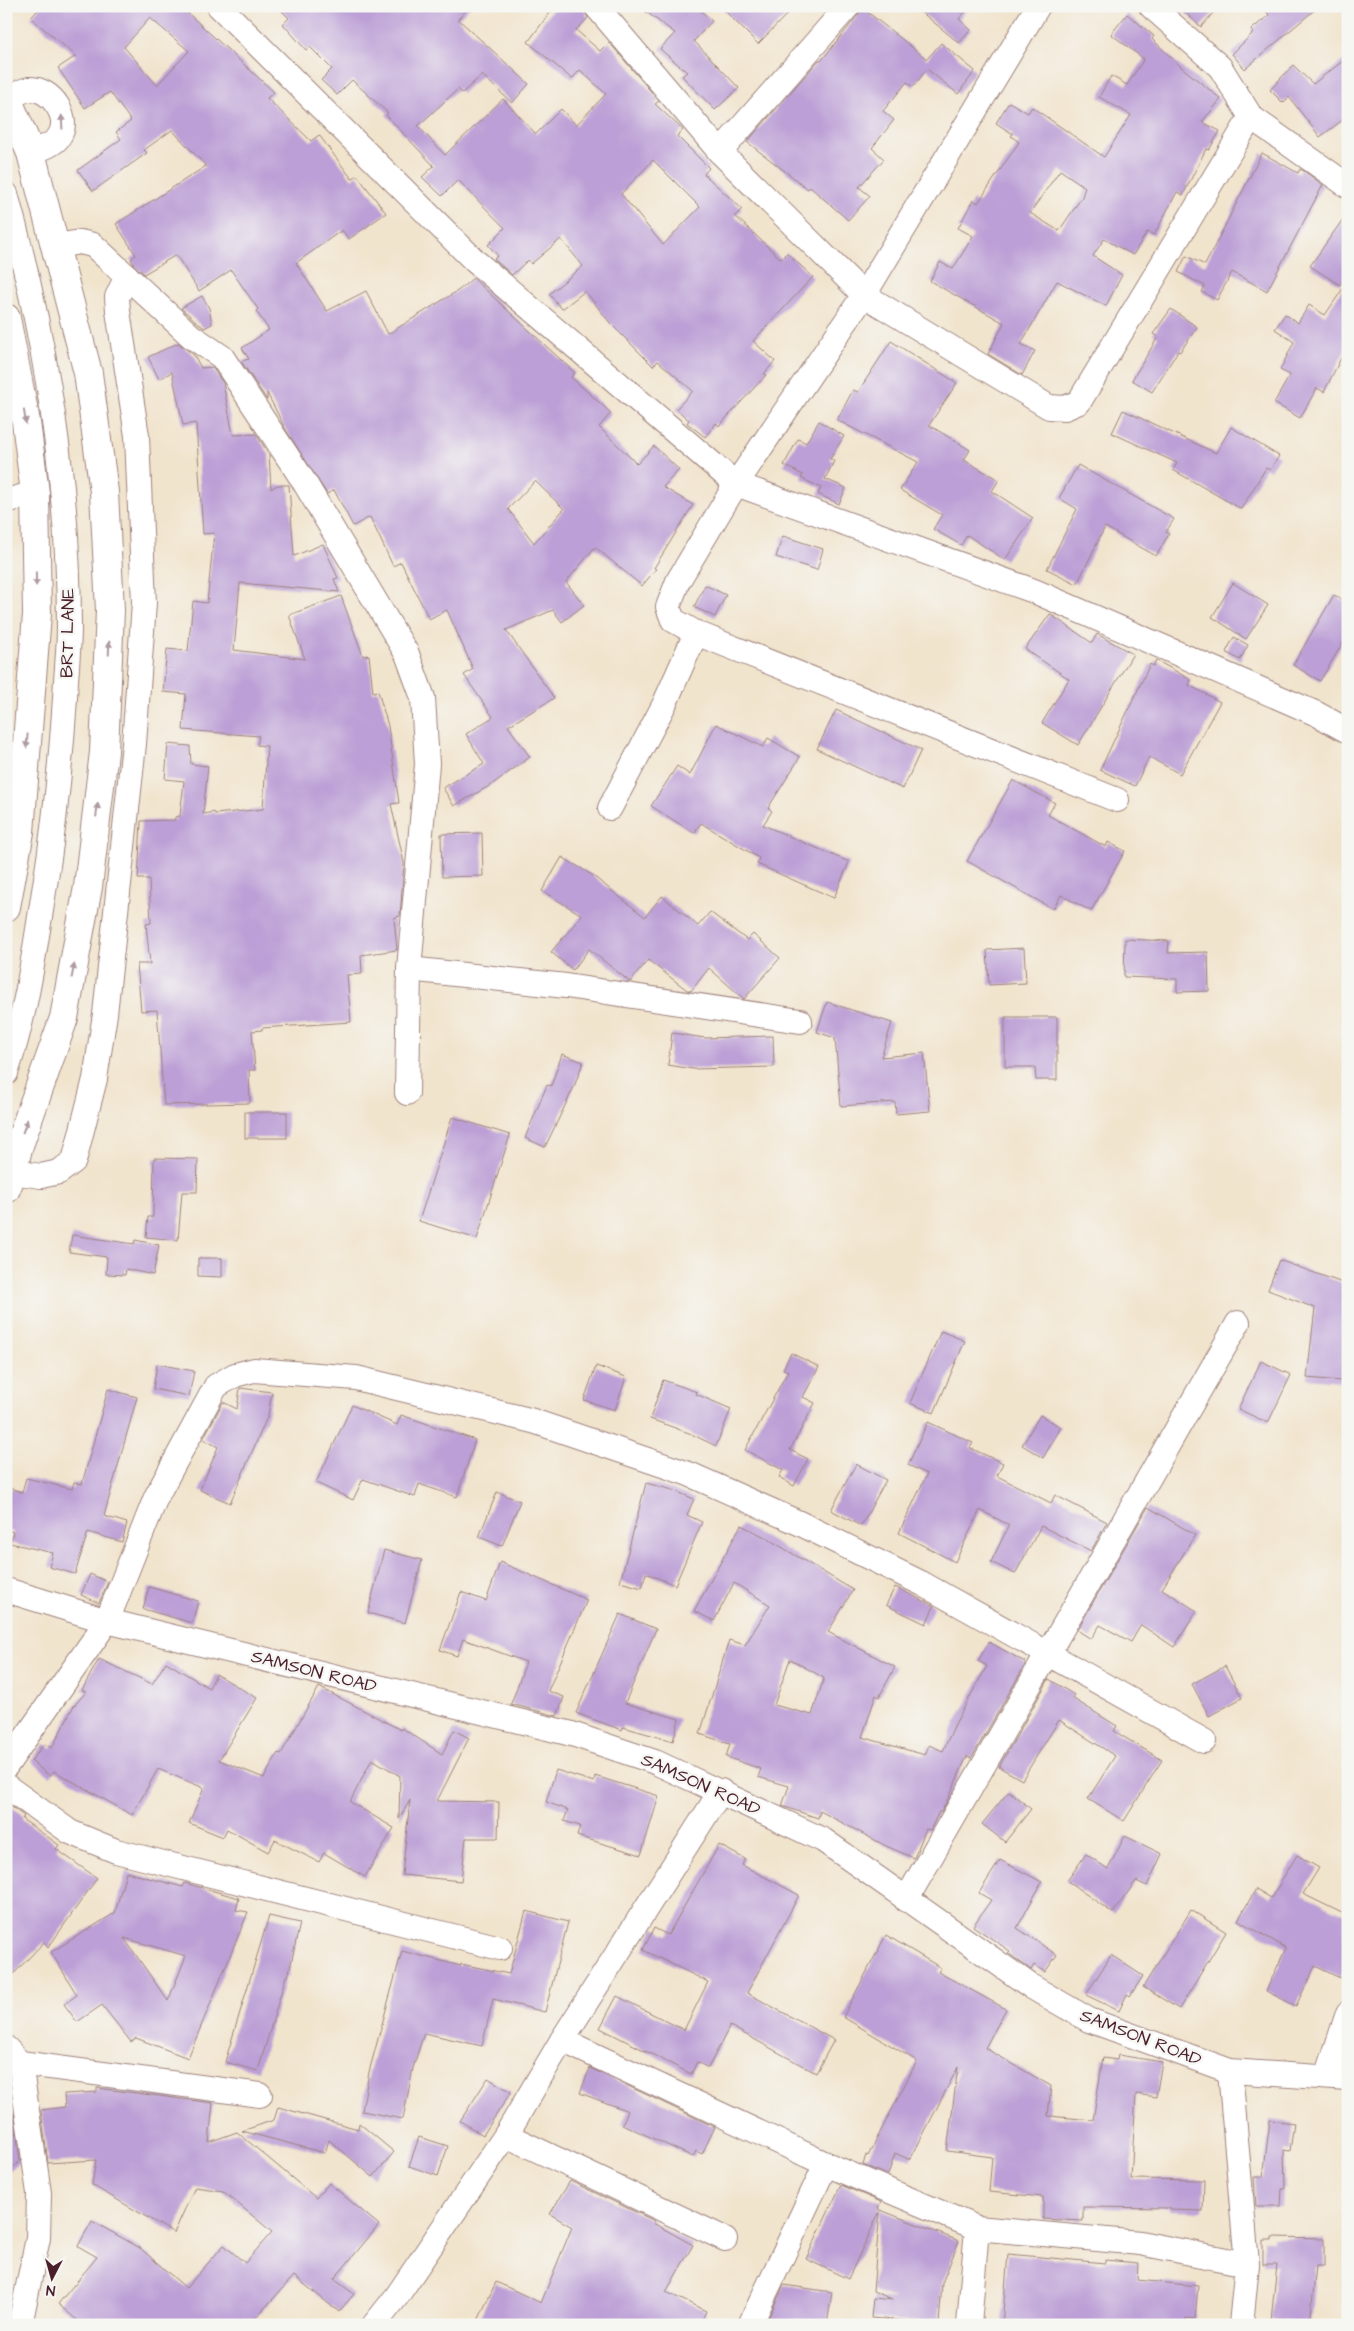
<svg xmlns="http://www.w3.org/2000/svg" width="1354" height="2331" viewBox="0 0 1354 2331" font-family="'Architects Daughter',sans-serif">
	<rect width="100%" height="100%" fill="#f6f6f2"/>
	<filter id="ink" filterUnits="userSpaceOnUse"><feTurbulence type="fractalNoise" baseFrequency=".02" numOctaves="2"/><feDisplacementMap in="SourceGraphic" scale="10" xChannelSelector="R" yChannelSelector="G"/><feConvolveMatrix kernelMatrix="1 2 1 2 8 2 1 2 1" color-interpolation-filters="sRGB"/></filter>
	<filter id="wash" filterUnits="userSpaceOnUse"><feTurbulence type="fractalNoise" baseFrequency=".0096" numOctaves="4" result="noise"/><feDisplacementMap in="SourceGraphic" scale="20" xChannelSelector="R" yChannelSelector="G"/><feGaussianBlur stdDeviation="1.12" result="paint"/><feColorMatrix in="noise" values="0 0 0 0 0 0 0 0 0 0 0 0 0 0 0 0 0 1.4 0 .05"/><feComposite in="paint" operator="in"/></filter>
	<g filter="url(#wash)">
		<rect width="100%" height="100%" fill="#f1e4cd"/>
		<g id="blocks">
			<g fill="#bc9fd6" fill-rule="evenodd">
				<path d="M 41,6 L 180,6 L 274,92 L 267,98 L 311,141 L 319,135 L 352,179 L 357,175 L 386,213 L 349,239 L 342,230 L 296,263 L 327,311 L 366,291 L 388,334 L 459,290 L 473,278 L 575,373 L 571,377 L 611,413 L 599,427 L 637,464 L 654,446 L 679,470 L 663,487 L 693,505 L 654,568 L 656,569 L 642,586 L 595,547 L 566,582 L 584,605 L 562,622 L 553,610 L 506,630 L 554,698 L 508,726 L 530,757 L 491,785 L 454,806 L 443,788 L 484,764 L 466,734 L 493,717 L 464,675 L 473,669 L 447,610 L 429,619 L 401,562 L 393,566 L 370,517 L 353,526 L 334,490 L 327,494 L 286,430 L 267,393 L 267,400 L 241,361 L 249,359 L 242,348 L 269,330 L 256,311 L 258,309 L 231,270 L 199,291 L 176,255 L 144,274 L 134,265 L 131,259 L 136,255 L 116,224 L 206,166 L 172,130 L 144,150 L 147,153 L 93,191 L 78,170 L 121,139 L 116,132 L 131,121 L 110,92 L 85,108 L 58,68 L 76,56 L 31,18 ZM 150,18 L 189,51 L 157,85 L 124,47 ZM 535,481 L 564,509 L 534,543 L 508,509 Z"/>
				<path d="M 277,6 L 470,6 L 458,19 L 529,84 L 512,103 L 482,75 L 462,93 L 458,89 L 418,126 L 445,155 L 503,99 L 536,134 L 561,109 L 576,125 L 606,94 L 580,70 L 572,79 L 528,42 L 555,6 L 583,6 L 588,18 L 576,30 L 600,51 L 609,42 L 659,101 L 655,104 L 683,130 L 677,136 L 709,168 L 704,174 L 742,209 L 735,216 L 781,259 L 787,253 L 813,277 L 753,341 L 775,361 L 764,374 L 766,375 L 719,426 L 716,423 L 705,437 L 687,423 L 689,420 L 676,409 L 693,391 L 658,361 L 653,366 L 611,324 L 585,291 L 562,309 L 549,294 L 583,266 L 561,239 L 531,264 L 528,260 L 512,275 L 494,259 L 498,256 L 488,245 L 505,228 L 458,180 L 442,196 L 422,177 L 434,166 L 386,115 L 388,113 L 352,80 L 337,95 L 321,80 L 332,69 L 310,47 L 306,50 L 283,24 L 289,18 ZM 653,160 L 700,207 L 663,245 L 621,194 Z"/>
				<polygon points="638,6 696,6 712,21 694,41 739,88 715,110 682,76 687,72 660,49 675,33"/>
				<polygon points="720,6 795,6 758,44"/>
				<polygon points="914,6 970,6 959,19 971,30 959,43"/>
				<polygon points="1178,6 1219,6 1201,27"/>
				<polygon points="1263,6 1319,6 1245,69 1232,54 1253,33 1251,30 1269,15"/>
				<polygon points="861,7 927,59 941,43 975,71 958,94 927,69 913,87 907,82 883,111 894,120 872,148 884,159 859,187 870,196 848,220 810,187 808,189 747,142 819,60 821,61 858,15"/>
				<path d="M 1127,14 L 1154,36 L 1152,39 L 1180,66 L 1221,99 L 1202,122 L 1220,131 L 1209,150 L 1206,149 L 1183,195 L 1177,192 L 1154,235 L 1147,232 L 1133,255 L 1104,239 L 1093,256 L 1122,275 L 1106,306 L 1057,281 L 1021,344 L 1035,351 L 1022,375 L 988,354 L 1004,323 L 930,281 L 940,262 L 953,269 L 973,236 L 958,228 L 973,200 L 978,203 L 1019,142 L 1011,136 L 1013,134 L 996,123 L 1009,102 L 1028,113 L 1032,107 L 1104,157 L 1131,115 L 1099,97 L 1111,76 L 1127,85 L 1144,59 L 1111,34 ZM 1060,170 L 1085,187 L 1082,197 L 1059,231 L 1030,213 Z"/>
				<polygon points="1348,57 1348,116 1320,137 1289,97 1283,103 1270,90 1293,65 1313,84"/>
				<polygon points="1262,153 1298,173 1300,169 1304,171 1323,185 1267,291 1232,272 1217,300 1202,292 1205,286 1178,272 1186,256 1205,265"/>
				<polygon points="1348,212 1348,272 1340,285 1310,266"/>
				<polygon points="1348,281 1348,344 1324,392 1317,388 1300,418 1274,403 1290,375 1280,370 1294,342 1275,329 1285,314 1298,323 1309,305 1325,315"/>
				<polygon points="202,296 209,308 212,324 204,328 181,308"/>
				<polygon points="1171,309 1197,327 1180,352 1178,351 1152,392 1132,380 1158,337 1153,334"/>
				<polygon points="891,341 957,383 929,425 970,450 964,460 999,480 992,491 1033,518 1005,560 967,535 961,545 933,529 942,515 900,490 918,462 837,420 853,390 858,392"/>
				<polygon points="178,343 194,355 201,368 212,367 223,383 233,435 256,434 269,454 271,489 277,485 289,485 294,556 323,544 338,578 334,579 339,592 240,583 234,650 305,659 289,615 341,596 363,656 369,655 373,692 378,691 388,726 399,803 391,804 404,863 400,916 394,918 397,950 361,955 362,974 347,975 351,1022 262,1028 262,1030 252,1031 255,1070 249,1070 250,1103 164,1105 157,1010 141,1011 137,964 150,964 146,924 151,923 149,879 138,879 141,821 175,820 175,817 180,816 184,781 165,779 168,744 190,746 191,764 208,766 203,814 214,812 215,814 263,809 267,746 257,745 259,736 183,730 186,694 163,692 167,649 188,651 193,601 207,603 214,533 203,534 196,423 183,425 172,372 159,379 148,357"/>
				<polygon points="1123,410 1216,453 1231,427 1279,456 1270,470 1266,468 1241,509 1173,470 1177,463 1112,433"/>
				<polygon points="819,421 844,436 830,459 834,461 825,479 846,488 839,504 818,494 821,488 801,478 803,475 784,465 798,439 806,443"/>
				<polygon points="1078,465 1174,519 1166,532 1169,534 1156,556 1105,527 1077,584 1047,569 1077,509 1059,498"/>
				<polygon points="783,536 823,549 817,570 776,557"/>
				<polygon points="1233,583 1268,605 1246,639 1212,617"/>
				<polygon points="705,585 726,595 715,617 694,607"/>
				<polygon points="1334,595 1348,603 1348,634 1320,681 1293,665"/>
				<polygon points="1050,614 1092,643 1097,634 1133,654 1078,745 1042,723 1069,679 1025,649"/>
				<polygon points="1234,637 1248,645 1240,660 1226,652"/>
				<polygon points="1156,660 1191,680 1189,685 1220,702 1180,774 1149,757 1135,786 1100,770 1150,664 1153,666"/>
				<polygon points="836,710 921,750 903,789 817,749"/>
				<polygon points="716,724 763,747 768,738 800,757 768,808 772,811 763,825 849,862 834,898 757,864 759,858 701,823 694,833 651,806 677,766 690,775"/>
				<polygon points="1013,780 1055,803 1048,815 1106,847 1108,842 1125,851 1091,911 1061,895 1053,909 967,861"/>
				<polygon points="482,833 483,876 442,877 441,834"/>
				<polygon points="562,857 592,875 645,917 662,896 698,926 710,912 747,940 753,934 780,958 744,999 709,968 691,991 687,990 648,960 630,982 589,949 573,970 551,952 582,915 542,891"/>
				<polygon points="1125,939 1169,941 1168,953 1208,952 1209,991 1177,992 1177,979 1124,977"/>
				<polygon points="1024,948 1026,983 989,985 987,950"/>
				<polygon points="827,1002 892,1023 881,1057 924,1053 930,1111 896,1114 895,1102 841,1106 835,1038 817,1032"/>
				<polygon points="1005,1017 1057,1017 1057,1080 1036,1080 1035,1067 1005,1067"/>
				<polygon points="672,1033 705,1038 773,1036 774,1067 693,1069 668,1065"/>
				<polygon points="562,1054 583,1062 574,1087 545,1147 525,1138 547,1085 551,1086"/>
				<rect x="245" y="1112" width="42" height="26"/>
				<polygon points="452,1117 510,1135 477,1239 419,1221"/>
				<polygon points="154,1158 198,1159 197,1192 182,1192 178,1240 146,1237 148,1217 153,1217"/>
				<polygon points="72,1235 134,1244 135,1240 159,1245 153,1275 126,1269 125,1275 106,1274 107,1257 69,1252"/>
				<polygon points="198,1258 222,1258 222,1277 198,1276"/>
				<polygon points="1279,1260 1348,1285 1348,1320 1341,1381 1307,1378 1315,1308 1268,1290"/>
				<polygon points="941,1331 965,1341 934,1413 910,1403"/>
				<polygon points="791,1353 819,1367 803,1397 815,1403 790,1450 808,1459 794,1486 779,1477 783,1470 745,1450 788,1371 783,1369"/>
				<polygon points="1261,1361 1291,1375 1268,1423 1238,1409"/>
				<polygon points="157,1364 194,1371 189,1396 153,1389"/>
				<polygon points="596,1366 626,1377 615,1410 584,1400"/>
				<polygon points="663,1380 697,1392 696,1394 731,1409 716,1446 689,1433 650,1419"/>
				<polygon points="240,1388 272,1392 268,1415 230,1503 200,1490 218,1447 203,1439 223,1402 237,1409"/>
				<polygon points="108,1389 137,1397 104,1516 127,1523 122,1542 88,1532 75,1574 49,1567 53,1553 10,1543 13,1532 6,1530 6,1487 22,1492 26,1478 72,1489 74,1482 82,1484"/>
				<polygon points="352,1405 397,1425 401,1415 475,1440 457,1497 419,1484 415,1497 363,1479 353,1500 316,1483"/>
				<polygon points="1040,1415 1061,1427 1043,1458 1022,1445"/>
				<polygon points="928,1422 973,1443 970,1448 1003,1463 997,1476 1051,1503 1055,1495 1107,1522 1091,1551 1041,1526 1015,1574 991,1562 1009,1525 980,1510 955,1562 899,1533 927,1474 908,1465"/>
				<polygon points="856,1464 886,1480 861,1526 831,1510"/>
				<polygon points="646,1483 673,1490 694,1499 687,1515 702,1522 675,1585 646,1573 642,1588 620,1582"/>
				<polygon points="497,1492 520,1501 502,1546 479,1537"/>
				<polygon points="1148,1507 1195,1535 1162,1589 1197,1611 1174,1647 1141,1625 1131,1642 1100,1625 1091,1639 1077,1630"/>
				<path d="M 741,1525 L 765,1537 L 853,1590 L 828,1632 L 895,1667 L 879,1697 L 876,1695 L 862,1737 L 925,1755 L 929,1745 L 943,1751 L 955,1724 L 987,1666 L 978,1661 L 989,1642 L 1025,1662 L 1025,1665 L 975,1752 L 971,1758 L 967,1756 L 949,1797 L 941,1812 L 939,1812 L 930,1830 L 926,1829 L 914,1858 L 886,1846 L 820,1811 L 818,1818 L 782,1806 L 789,1786 L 758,1777 L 761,1769 L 726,1757 L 730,1744 L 700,1734 L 729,1640 L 745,1645 L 770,1605 L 734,1583 L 714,1621 L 694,1611 ZM 790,1659 L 824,1678 L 812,1715 L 774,1705 Z"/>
				<polygon points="384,1550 422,1560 405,1623 368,1613"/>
				<polygon points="500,1562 587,1600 548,1691 564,1697 557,1716 511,1704 526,1662 463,1639 457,1656 440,1650 461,1592 486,1601"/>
				<polygon points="90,1574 108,1582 99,1603 81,1595"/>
				<polygon points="149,1587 198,1601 192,1623 143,1609"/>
				<polygon points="895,1587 934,1606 926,1624 886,1605"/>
				<polygon points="620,1614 656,1629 625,1703 679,1719 673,1741 623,1727 622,1730 576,1713"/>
				<polygon points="99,1659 152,1684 166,1662 209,1688 216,1674 257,1698 219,1760 264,1778 278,1753 281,1754 319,1687 401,1730 402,1728 442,1754 454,1730 469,1738 437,1801 499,1802 498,1838 466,1838 461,1881 402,1875 410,1800 399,1819 400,1776 372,1759 350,1802 394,1828 365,1877 324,1853 319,1862 275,1840 268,1852 227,1829 223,1837 189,1823 204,1788 158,1769 132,1815 54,1771 50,1776 31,1761 44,1744 52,1748 73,1707 86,1692 82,1690"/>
				<polygon points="1225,1666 1242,1698 1209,1716 1192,1684"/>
				<polygon points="1049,1679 1074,1695 1072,1698 1117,1726 1114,1731 1162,1760 1124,1821 1088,1799 1115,1756 1059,1720 1022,1780 999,1767"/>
				<polygon points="556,1770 594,1782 595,1776 659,1796 641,1855 577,1836 580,1826 564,1821 568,1810 546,1802"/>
				<polygon points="1009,1791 1031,1809 1005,1842 982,1824"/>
				<polygon points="6,1803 24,1816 22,1819 59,1845 56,1849 97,1878 48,1948 44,1942 6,1982"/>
				<polygon points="1125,1836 1162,1854 1147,1886 1136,1881 1113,1913 1067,1881 1086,1854 1108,1869"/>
				<polygon points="719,1845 745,1859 742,1865 799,1895 747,1993 834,2040 816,2073 730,2026 708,2068 697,2062 691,2074 600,2028 617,1996 684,2030 708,1982 643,1950 654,1928 668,1935"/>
				<polygon points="1297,1855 1319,1868 1303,1894 1348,1916 1348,1963 1340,1978 1315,1966 1296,2006 1266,1991 1286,1948 1238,1920 1256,1889 1271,1898"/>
				<polygon points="1000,1860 1042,1882 1017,1928 1057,1955 1045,1972 1034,1965 1031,1970 1008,1953 1010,1951 973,1926 991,1900 979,1893"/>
				<path d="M 126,1872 L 183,1887 L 185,1883 L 239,1898 L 236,1910 L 248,1912 L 188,2058 L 136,2038 L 131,2042 L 102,2005 L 77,2022 L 64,2004 L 77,1995 L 51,1952 L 115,1913 ZM 124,1938 L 186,1956 L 168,2001 Z"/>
				<polygon points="1191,1910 1226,1932 1179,2009 1143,1987"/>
				<polygon points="526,1911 568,1922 545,2012 493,1999 482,2046 424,2033 413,2068 403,2119 362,2111 369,2072 402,1951 461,1966 461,1964 509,1974"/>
				<polygon points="269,1916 300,1923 288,1977 286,1976 258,2071 225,2062"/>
				<polygon points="886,1935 941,1968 938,1972 1006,2009 985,2048 1051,2086 1048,2116 1093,2120 1103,2058 1117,2060 1118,2055 1162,2062 1156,2097 1136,2094 1131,2179 1204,2180 1203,2211 1170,2210 1170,2208 1083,2207 1083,2221 1043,2219 1043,2197 989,2192 992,2157 947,2151 958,2067 910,2160 895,2153 888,2175 863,2165 866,2155 868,2156 917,2061 843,2017"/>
				<polygon points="1111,1955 1143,1976 1130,1996 1127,1994 1119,2011 1086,1995"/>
				<polygon points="590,2068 715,2127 702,2154 696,2151 693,2157 622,2124 628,2111 580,2093"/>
				<polygon points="488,2078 511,2092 483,2135 460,2121"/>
				<polygon points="97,2088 213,2103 209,2142 237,2132 316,2198 329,2183 379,2225 334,2279 354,2294 339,2312 294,2276 249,2325 83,2325 58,2304 97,2257 78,2246 92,2221 140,2248 186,2288 224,2245 245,2263 272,2232 223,2191 195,2187 174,2233 92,2185 96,2160 48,2163 41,2110 65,2107 64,2094 97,2092"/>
				<polygon points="278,2107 358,2129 359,2123 394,2152 373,2177 329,2140 325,2153 242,2131 274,2120"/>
				<polygon points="14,2114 20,2161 6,2174 6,2115"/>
				<polygon points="1270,2120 1294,2123 1290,2151 1284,2150 1285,2189 1282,2189 1281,2206 1256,2206 1254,2177 1263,2177"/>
				<polygon points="419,2137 448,2146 438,2176 409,2166"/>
				<polygon points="570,2181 655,2221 653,2223 693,2245 666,2292 706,2311 700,2325 476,2325 496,2282 541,2303 572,2227 550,2214"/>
				<polygon points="841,2185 881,2202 878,2209 959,2241 942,2283 939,2324 871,2318 873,2298 894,2300 873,2291 880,2211 848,2279 806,2259"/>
				<polygon points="1272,2237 1324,2238 1324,2266 1316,2266 1310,2324 1271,2320 1277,2265 1263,2265 1263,2240 1272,2240"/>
				<polygon points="1008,2254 1105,2263 1105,2260 1138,2263 1137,2280 1198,2286 1195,2319 1186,2318 1186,2325 1002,2325"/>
				<polygon points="784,2285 832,2292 827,2325 765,2325"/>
			</g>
		</g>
	</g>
	<g filter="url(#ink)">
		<use href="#blocks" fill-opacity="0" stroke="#9e827c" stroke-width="1"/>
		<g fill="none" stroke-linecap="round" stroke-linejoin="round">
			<defs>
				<g id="minor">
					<polyline points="219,6 475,261 736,484 1034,591 1317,714 1348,731"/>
					<polyline points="596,6 720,152 864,295 1049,407 1065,408 1079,402 1251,117"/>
					<polyline points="1038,6 864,295 736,484 678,581 668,607 673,620 696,633 1117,800"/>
					<polyline points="1151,6 1220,67 1251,117 1348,186"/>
					<path d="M 7,99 C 13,96 22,90 29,89 C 51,87 73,119 58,138 C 53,145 39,149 31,153"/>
					<polyline points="720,152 848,6"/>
					<path d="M 6,194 C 45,335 69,481 69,627 C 69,650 66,674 65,698 C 61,760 55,823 45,885 C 35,947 27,1012 6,1073"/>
					<polyline points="57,246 80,242 93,245 191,336 222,357 303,480 407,654 423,698 427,764 409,969 407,1093"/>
					<polyline points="6,501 35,493"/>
					<polyline points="610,808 664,705 696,633"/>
					<polyline points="409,969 566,986 800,1021"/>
					<polyline points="13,1172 41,1176 59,1172 74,1161 95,1079 105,1014 134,744 144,603 137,436 118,311 117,297 127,276"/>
					<polyline points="6,1590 107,1621 572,1734 655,1762 823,1840 1032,1987 1089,2020 1230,2071 1348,2079"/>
					<polyline points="6,1766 107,1621 156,1497 216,1386 235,1375 254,1370 356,1378 533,1421 689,1474 799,1523 923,1584 1204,1741"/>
					<polyline points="6,1786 70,1832 116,1851 500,1948"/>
					<polyline points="906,1900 1238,1323"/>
					<polyline points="562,2040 826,2164 977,2228 1140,2243 1247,2264"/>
					<polyline points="6,2048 20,2063 39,2193 38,2238 21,2320 17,2325"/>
					<polyline points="20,2063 260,2095"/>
					<polyline points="1230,2071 1247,2264 1241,2325"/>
					<polyline points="1327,2077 1348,2013"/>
					<polyline points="506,2135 725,2239"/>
					<polyline points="374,2325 397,2296 506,2135 562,2040 721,1791"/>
					<polyline points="750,2325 826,2164"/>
					<polyline points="969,2325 977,2228"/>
				</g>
				<g id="highway">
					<polyline points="6,96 31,153 88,373 104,492 110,610 104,752 88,887 64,1018 18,1148 13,1172 6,1189"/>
					<polyline points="6,318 26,422 35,493 37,614 20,832 6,907"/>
				</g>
			</defs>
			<use href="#minor" stroke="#9e827c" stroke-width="26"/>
			<use href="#highway" stroke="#9e827c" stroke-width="30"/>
			<use href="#minor" stroke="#fff" stroke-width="24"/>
			<use href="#highway" stroke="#fff" stroke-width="28"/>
		</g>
		<defs><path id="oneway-solid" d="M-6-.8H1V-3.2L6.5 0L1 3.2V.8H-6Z" transform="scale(1.25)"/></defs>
		<g fill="#ae9aa0">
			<use href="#oneway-solid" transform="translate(62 122) rotate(-93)"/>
			<use href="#oneway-solid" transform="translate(25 417) rotate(81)"/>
			<use href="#oneway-solid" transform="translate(36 579) rotate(89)"/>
			<use href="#oneway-solid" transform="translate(109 648) rotate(-88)"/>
			<use href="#oneway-solid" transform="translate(27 741) rotate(95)"/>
			<use href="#oneway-solid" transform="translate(97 810) rotate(-83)"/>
			<use href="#oneway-solid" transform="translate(73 971) rotate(-79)"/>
			<use href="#oneway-solid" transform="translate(25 1126) rotate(-70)"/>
		</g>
	</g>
	<g text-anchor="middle" stroke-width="5" stroke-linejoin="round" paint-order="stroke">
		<g font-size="18" fill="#4a1f2b" stroke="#f6f6f2">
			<text transform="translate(67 633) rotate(-89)" y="6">BRT LANE</text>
			<text transform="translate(314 1671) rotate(14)" y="6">SAMSON ROAD</text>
			<text transform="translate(701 1784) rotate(24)" y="6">SAMSON ROAD</text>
			<text transform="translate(1141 2037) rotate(21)" y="6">SAMSON ROAD</text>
		</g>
	</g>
	<rect width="1354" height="2331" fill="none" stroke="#f6f6f2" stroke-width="25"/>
	<g transform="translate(52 2278) rotate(186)" stroke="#f6f6f2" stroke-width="4" paint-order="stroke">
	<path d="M0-4L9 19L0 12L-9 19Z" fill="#4a1f2b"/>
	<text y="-8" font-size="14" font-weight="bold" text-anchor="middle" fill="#4a1f2b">N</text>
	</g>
</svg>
